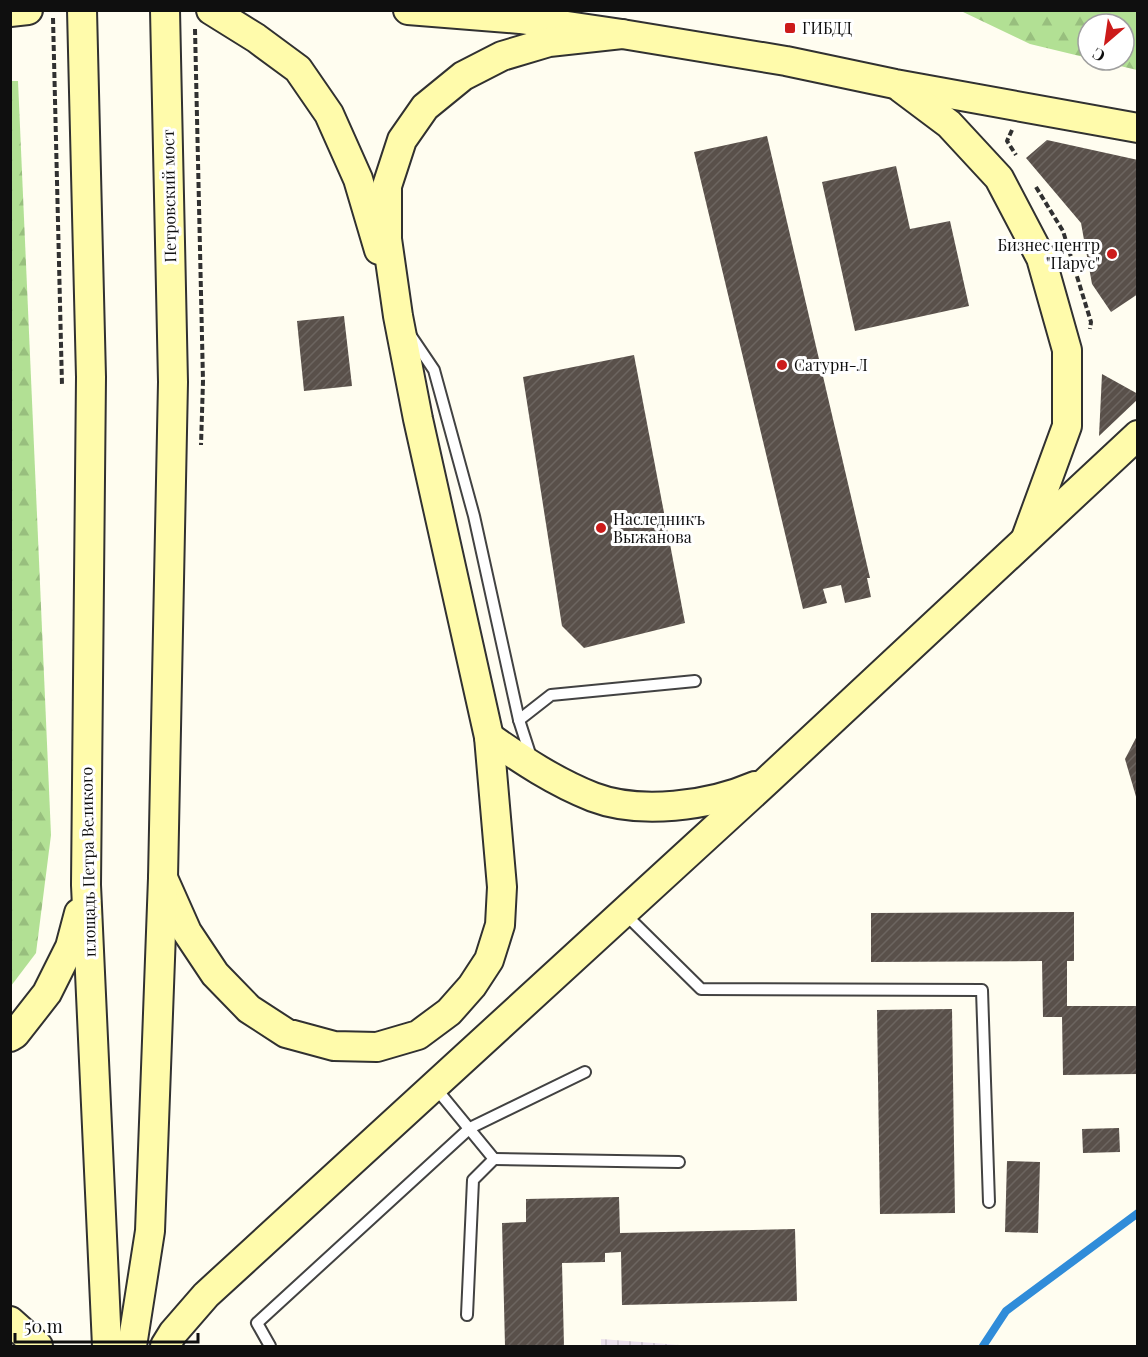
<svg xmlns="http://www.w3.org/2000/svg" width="1148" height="1357" viewBox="0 0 1148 1357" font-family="'Playfair Display',serif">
	<defs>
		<pattern id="industrial-grid" width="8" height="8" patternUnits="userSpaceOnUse" patternTransform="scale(1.5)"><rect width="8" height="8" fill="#ede2ee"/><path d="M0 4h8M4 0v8" fill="none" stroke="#cac1cb"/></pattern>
		<pattern id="forest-firs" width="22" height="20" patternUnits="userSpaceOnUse" patternTransform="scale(1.5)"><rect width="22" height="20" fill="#b2e094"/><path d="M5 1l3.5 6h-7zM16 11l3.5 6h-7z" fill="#98bf7e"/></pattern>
		<pattern id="building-hatch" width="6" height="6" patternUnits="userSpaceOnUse" patternTransform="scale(1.5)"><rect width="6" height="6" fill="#59504a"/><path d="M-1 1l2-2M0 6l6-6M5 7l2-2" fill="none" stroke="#6c6560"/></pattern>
	</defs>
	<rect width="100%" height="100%" fill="#fffdf0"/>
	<polygon fill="url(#industrial-grid)" points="601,1339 693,1346 601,1346"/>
	<g fill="url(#forest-firs)">
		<polygon points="961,11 1137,11 1137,70 1095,60 1124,60 1124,24 1088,24 1088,58 1030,44"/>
		<polygon points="11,81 18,81 51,835 36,953 11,986"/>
	</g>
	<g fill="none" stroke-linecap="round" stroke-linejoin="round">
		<polyline stroke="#308cd9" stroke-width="8" points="983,1346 1006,1311 1138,1213"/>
	</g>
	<g fill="url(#building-hatch)">
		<polygon points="767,136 870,578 867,578 871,597 845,603 841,585 823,589 827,603 803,609 694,152"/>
		<polygon points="1047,140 1138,160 1138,294 1111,312 1092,284 1081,223 1026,158"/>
		<polygon points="896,166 910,229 950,221 969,306 855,331 822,182"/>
		<polygon points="344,316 352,386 304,391 297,321"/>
		<polygon points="634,355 685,623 584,648 562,626 523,377"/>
		<polygon points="1102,374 1138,394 1138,399 1099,436"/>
		<polygon points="1138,734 1138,800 1137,800 1125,759"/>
		<polygon points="1074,912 1074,961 1067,961 1067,1006 1138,1006 1138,1074 1063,1075 1062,1017 1043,1017 1042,961 871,962 871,913"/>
		<polygon points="952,1009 955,1213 880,1214 877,1010"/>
		<polygon points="1119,1128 1120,1152 1083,1153 1082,1129"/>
		<polygon points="1007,1161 1040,1162 1038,1233 1005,1232"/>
		<polygon points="619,1197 620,1233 795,1229 797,1301 622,1305 621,1252 605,1253 605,1262 562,1263 564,1346 505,1346 502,1223 526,1222 526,1199"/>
	</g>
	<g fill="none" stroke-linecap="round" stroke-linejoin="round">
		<defs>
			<g id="lane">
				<polyline points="411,336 434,370 474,516 519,720 531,757"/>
				<polyline points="519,720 551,695 695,681"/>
				<polyline points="625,914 701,989 982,990 989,1202"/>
				<polyline points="434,1086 494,1159 473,1180 467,1315"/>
				<polyline points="494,1159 679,1162"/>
				<polyline points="270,1346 257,1323 470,1128 585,1072"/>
			</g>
			<g id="secondary">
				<polyline points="82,10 91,377 86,885 107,1346"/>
				<polyline points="211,10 256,38 298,69 329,114 358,179 379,250"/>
				<polyline points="408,10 520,19 622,34 786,61 895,84 1138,128"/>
				<polyline points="10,12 28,10"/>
				<polyline points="901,88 949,124 999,178 1041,258 1067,350 1067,426 1026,538"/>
				<path d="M 489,737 C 522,760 555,782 593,797 C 640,815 709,806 755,786"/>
				<polyline points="163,878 187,932 215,974 249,1009 286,1033 334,1046 377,1047 418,1035 449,1012 472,986 489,960 500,925 502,887 489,737 418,419 398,316 387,239 387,186 402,140 425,107 463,76 502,56 549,42 622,34"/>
				<polyline points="10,1037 15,1034 47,993 70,947 79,913"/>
				<polyline points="10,1321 38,1346"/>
				<polyline points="132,1346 150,1231 163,878 173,382 165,10"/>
				<polyline points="165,1346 173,1333 206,1295 768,780 1138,435"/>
			</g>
		</defs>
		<use href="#lane" stroke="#424242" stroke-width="14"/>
		<use href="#secondary" stroke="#313131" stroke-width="32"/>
		<g stroke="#313131" stroke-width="4" stroke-dasharray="6 3" stroke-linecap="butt">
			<polyline points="53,18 62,385"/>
			<polyline points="195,29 203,381 201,445"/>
			<polyline points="1012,130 1007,141 1016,155"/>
			<polyline points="1036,187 1063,231 1091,322 1090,329"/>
		</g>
		<use href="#lane" stroke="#fff" stroke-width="10"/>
		<use href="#secondary" stroke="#fffbab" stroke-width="28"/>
	</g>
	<g fill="#cc1b1a" stroke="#fff" stroke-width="2">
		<rect x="784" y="22" width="12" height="12" rx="3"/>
		<circle cx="1112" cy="254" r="6"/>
		<circle cx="782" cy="365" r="6"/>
		<circle cx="601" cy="528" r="6"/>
	</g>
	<g text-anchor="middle" stroke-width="6" stroke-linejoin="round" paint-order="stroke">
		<g font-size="16" fill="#0f0f0f" stroke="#fff" text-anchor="start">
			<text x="802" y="34">ГИБДД</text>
			<text x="1100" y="251" text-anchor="end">Бизнес центр<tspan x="1100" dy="18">"Парус"</tspan></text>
			<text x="794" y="371">Сатурн-Л</text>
			<text x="613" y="525">Наследникъ<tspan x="613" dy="18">Выжанова</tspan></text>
		</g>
		<g font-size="16" fill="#0f0f0f" stroke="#fff">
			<text transform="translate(169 196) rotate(-91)" y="6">Петровский мост</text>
			<text transform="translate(88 862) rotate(-91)" y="6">площадь Петра Великого</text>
		</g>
	</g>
	<rect width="1148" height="1357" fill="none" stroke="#0f0f0f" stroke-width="24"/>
	<g transform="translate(1106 42) rotate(209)"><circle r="28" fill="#ffffff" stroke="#9f9f9f" stroke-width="1.5"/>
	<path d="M0-4.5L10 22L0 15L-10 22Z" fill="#cc1b1a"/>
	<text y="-9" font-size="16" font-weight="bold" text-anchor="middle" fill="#0f0f0f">С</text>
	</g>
	<path d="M15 1333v9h183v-9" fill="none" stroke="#0f0f0f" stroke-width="3"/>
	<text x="24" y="1333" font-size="18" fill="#0f0f0f" stroke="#ffffff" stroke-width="4.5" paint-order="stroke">50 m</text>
</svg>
